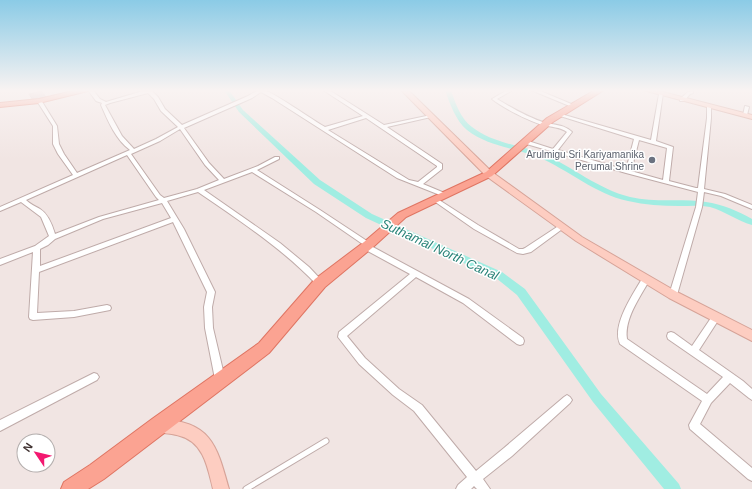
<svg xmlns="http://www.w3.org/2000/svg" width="752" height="489" viewBox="0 0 752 489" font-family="Helvetica,sans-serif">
	<rect width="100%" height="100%" fill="#f1e5e3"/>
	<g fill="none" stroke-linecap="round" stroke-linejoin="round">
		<g fill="#a0ede2" fill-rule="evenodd">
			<polygon points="224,90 229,90 243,110 320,180 372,214 502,272 525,289 601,394 679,484 681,489 664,489 593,402 517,295 496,278 366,218 314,184 239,112"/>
			<path d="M 445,90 L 451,90 C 455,103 461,119 472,127 C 492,143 520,145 543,154 C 573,167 598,189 630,197 C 655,203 681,198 706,202 C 722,204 738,211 752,219 L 752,225 C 737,221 725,211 710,207 C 700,205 690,206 679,206 C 662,206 645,205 628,201 C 595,194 569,170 538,157 C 515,148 487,146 467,130 C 456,121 450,104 445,90 Z"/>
		</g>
	</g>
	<polygon fill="#d5bdbc" stroke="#ccaeac" points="41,91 46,97 33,100 29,94"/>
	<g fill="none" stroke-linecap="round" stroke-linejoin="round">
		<defs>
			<polyline id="lane" points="246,489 326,441"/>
			<g id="street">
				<path d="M 88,90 L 93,90 L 100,99 L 106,102 L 146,90 L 151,90 L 158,97 L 165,109 L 182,125 L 248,96 C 253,93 257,90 263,90 C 272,91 314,121 325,127 L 363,116 L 323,90 L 329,90 L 384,125 L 431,115 L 431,117 L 387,127 L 442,164 L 442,169 L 423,184 L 447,194 L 448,195 L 447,196 L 445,197 L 397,178 L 272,98 L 261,92 L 252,98 L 184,128 L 209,163 L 224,179 L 258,166 L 275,157 L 279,157 L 279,159 L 257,170 L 320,210 L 370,243 L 372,245 L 371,246 L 469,299 L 523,338 L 524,341 L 523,344 L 520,345 L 517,344 L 463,303 L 416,277 L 347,336 L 365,358 L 399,389 L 422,405 L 476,471 L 504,448 L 564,397 L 567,395 L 570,397 L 572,400 L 570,403 L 512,456 L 483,479 L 490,489 L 477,489 L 474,486 L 471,489 L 456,489 L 458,485 L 467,477 L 414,411 L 393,395 L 359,364 L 338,337 L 339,332 L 410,274 L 364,249 L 362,247 L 364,245 L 316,212 L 252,172 L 204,190 L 280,243 L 309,267 L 324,283 L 323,285 L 317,285 C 282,248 240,221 198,192 L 167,201 L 184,229 L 215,292 L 212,307 L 213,328 L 225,379 L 223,382 L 220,383 L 217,382 L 215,379 L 205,328 L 204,307 L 207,292 L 173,222 L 39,272 L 37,313 L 74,311 L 107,305 L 110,306 L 111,308 L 110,310 L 74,317 L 33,320 L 30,319 L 29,317 L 33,252 L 0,265 L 0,259 L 35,246 L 49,236 L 41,217 L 21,202 L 0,211 L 0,207 L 73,175 L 58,154 L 53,144 L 53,126 L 37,101 L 37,100 L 41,100 L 57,126 L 59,144 L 64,154 L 77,173 L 130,150 C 116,140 108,121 101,105 L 102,103 L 96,101 ZM 148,93 L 154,99 L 161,111 L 178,127 L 156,139 L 134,149 L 122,136 L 105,105 L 110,103 ZM 366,118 L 437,166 L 437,167 L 418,182 L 409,180 L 328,130 ZM 180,129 L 205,165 L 219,180 L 197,189 L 164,198 L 160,195 L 131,154 L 160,141 ZM 127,155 L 156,197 L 159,200 L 99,217 L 55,234 C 52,224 48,214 40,209 C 35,206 30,204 26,200 ZM 162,203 L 171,218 L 40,266 L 40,249 L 48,245 L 55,239 L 103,219 Z"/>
				<path d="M 507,90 L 513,90 L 497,99 C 512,108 529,118 546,123 C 556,125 565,125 572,132 L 558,150 L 626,170 L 634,139 L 557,115 L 561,114 L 651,140 L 659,94 L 663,93 L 656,141 L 673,147 L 669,181 L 696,188 L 698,188 L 707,118 L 707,107 L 711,106 L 711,118 L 704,189 L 725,194 L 752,205 L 752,209 L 721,196 L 704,192 L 702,207 L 677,295 L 676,297 L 673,298 L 670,297 L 669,295 L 696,207 L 698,192 L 626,173 L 523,143 L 522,142 L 525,140 L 553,149 L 567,132 C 560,127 551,127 543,125 C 529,121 503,108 492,99 ZM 639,140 L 667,148 L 663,180 L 631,171 Z"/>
				<polygon points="531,90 538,90 576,106 572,107"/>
				<polygon points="692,91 693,91 693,93 690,94 684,101 680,101 680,99 688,92"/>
				<polygon points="745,106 749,107 747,115 745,116 743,115"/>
				<polygon points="436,198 478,225 519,249 523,249 525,248 560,225 564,225 565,227 531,252 523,254 517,253 474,229 434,201 433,200 434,199"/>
				<path d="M 646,276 L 649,277 L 650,279 C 641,296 624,318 627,339 L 707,394 L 723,377 L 668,339 L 667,336 L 668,333 L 671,332 L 674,333 L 692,346 L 713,315 L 716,314 L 719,315 L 720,317 L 719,319 L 699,350 L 743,381 L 752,389 L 752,400 L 749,398 L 730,383 L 711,403 L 700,424 L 752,468 L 752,481 L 748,479 L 690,429 L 689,425 L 702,401 L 620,344 C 611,325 634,293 643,277 Z"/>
				<polygon points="94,373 97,374 99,377 97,380 0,431 0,420"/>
			</g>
			<g id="secondary">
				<polygon points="401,90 408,90 492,172 582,237 677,292 752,330 752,341 669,298 576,241 486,176"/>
				<polygon points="643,90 655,90 752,115 752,119"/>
				<path d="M 158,418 C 211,423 216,442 229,489 L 213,489 C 208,469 204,442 180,436 C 171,433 162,434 153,430 L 151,425 L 153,420 Z"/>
			</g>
			<g id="primary">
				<polygon points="77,90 92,90 39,103 0,107 0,103 39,99"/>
				<polygon points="595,90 604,90 553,122 492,176 406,217 372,248 325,287 269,353 104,479 88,489 61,489 64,482 90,465 152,419 259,343 315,279 364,242 398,213 486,172 547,118"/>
			</g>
		</defs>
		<use href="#lane" stroke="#bfaba9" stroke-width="7"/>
		<use href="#street" stroke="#bfaba9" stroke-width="2"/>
		<use href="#secondary" stroke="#d6a398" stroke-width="2"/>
		<use href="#primary" stroke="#df7563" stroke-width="2"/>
		<use href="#lane" stroke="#fff" stroke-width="5"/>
		<use href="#street" fill="#fff" fill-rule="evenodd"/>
		<use href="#secondary" fill="#fdcdc1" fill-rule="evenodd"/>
		<use href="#primary" fill="#fba392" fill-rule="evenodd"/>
	</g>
	<linearGradient id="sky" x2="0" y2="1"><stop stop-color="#8bcbe6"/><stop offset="0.57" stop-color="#f9f3f2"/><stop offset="1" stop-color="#f9f3f2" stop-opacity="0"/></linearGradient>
	<rect width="752" height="159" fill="url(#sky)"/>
	<circle fill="#6b7280" stroke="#fff" stroke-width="1.5" cx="652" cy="160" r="4"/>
	<g text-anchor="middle" stroke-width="3" stroke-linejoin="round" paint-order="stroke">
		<g font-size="10" fill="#5b616d" stroke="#fff" text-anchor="end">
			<text x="644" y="158">Arulmigu Sri Kariyamanika<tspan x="644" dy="12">Perumal Shrine</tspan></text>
		</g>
		<g font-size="13" font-style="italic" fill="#298378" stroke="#fff">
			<text transform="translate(440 249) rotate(25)" y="5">Suthamal North Canal</text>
		</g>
	</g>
	<g transform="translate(36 453) rotate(305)"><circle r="19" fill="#ffffff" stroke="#b3aead"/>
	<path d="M0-3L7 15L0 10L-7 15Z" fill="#f31870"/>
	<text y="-6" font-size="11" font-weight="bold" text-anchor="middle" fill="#423433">N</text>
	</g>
</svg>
